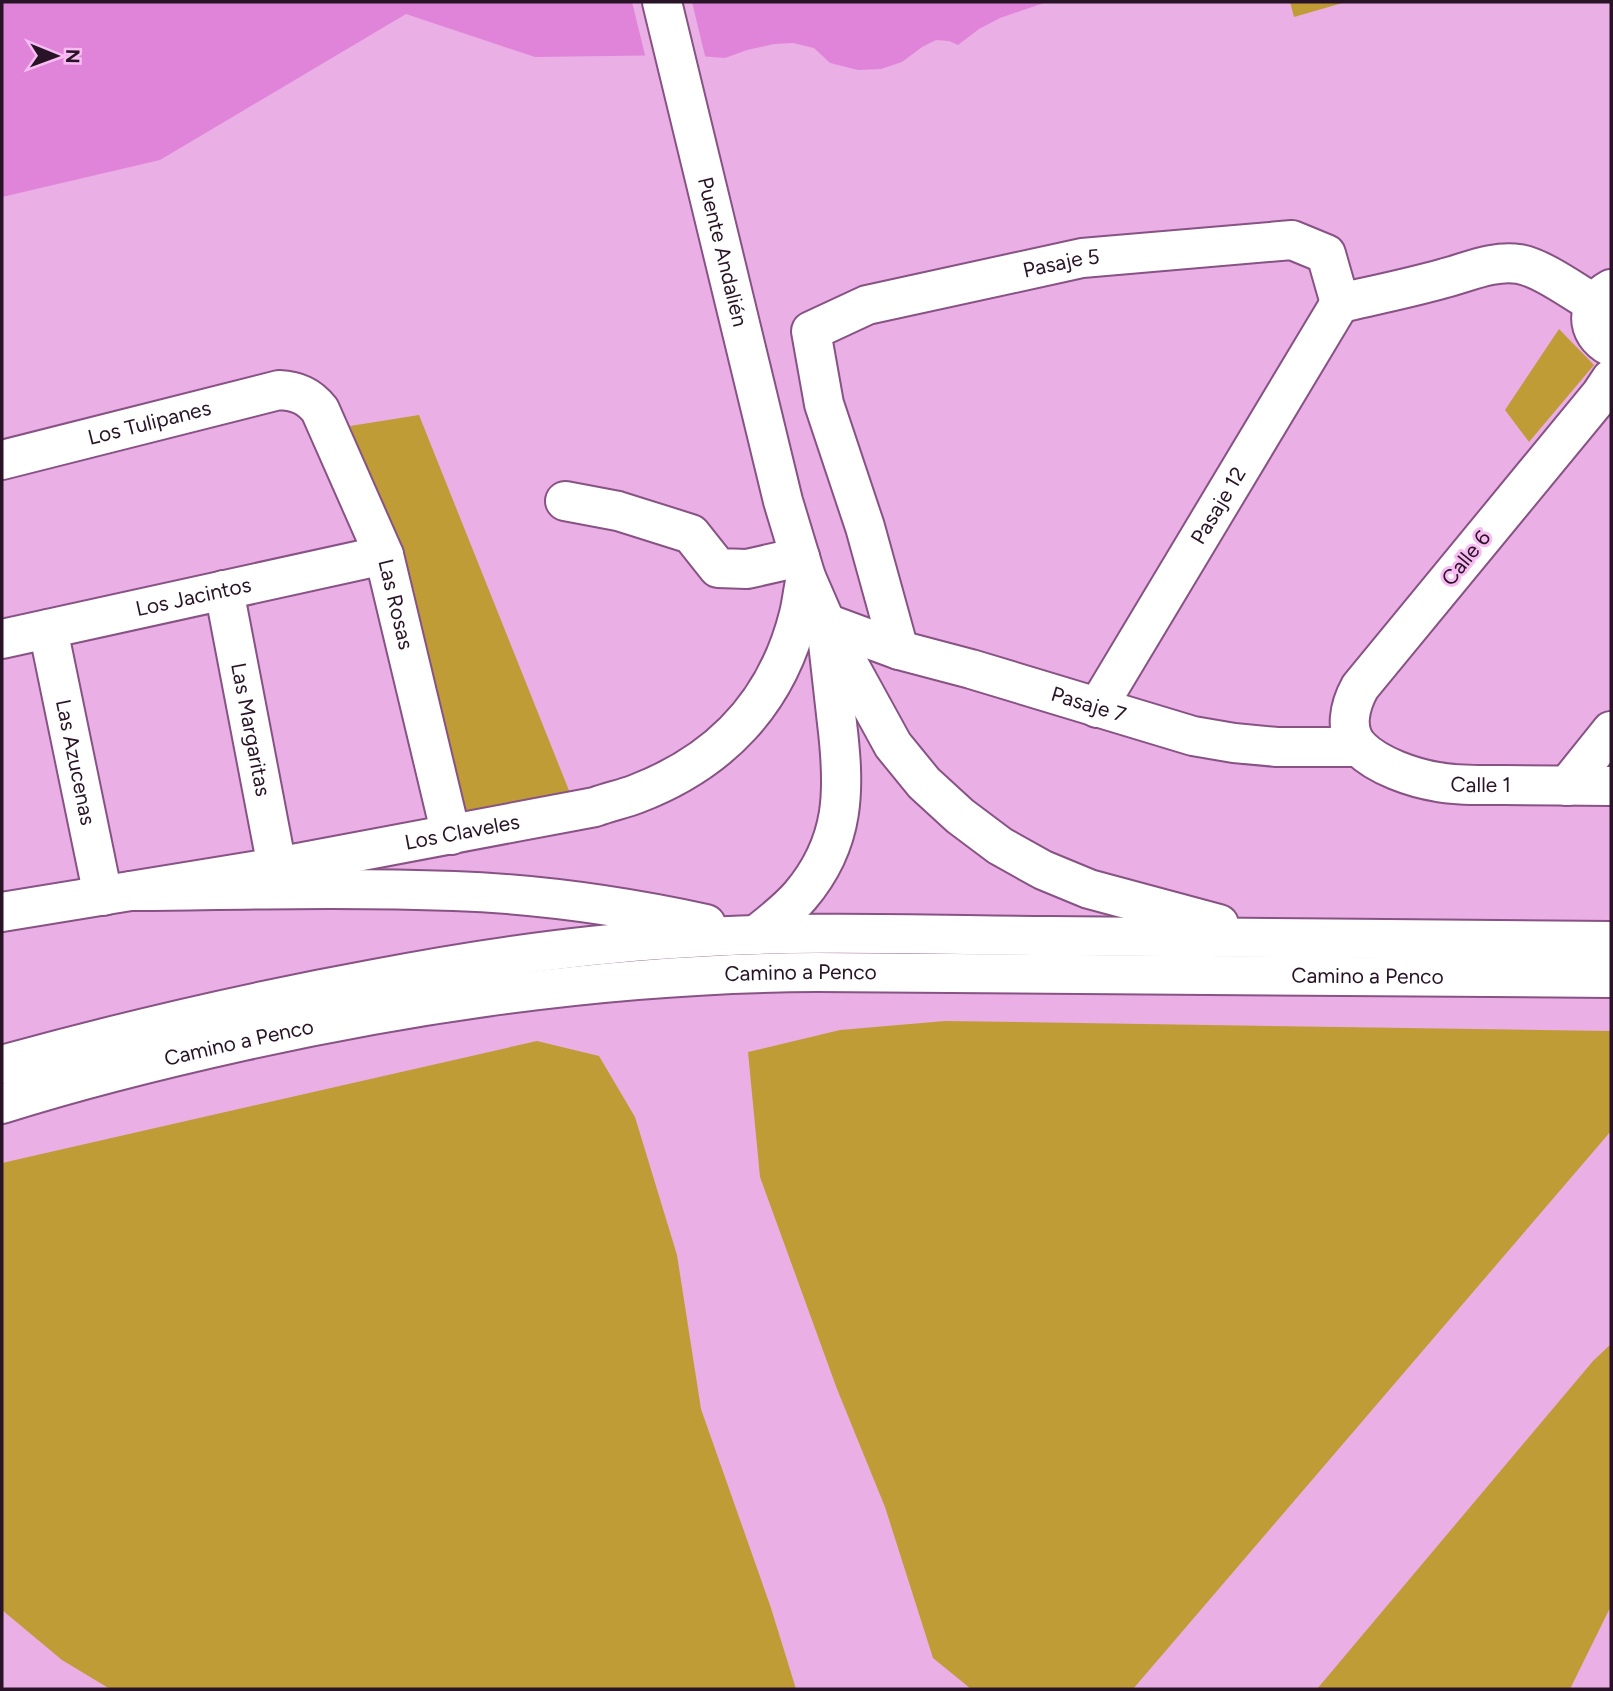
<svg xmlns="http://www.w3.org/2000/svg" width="1613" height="1691" viewBox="0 0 1613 1691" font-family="Figtree,sans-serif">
	<rect width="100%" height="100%" fill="#eaafe5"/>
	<g fill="#c09c36">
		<polygon points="1290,2 1346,2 1294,17"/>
		<polygon points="1559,329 1594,365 1529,442 1505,410"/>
		<polygon points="419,415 570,793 463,814 405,573 350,426"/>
		<polygon points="945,1021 1611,1031 1611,1131 1133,1689 971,1689 933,1658 885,1507 837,1389 760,1177 748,1052 840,1030"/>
		<polygon points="537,1041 599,1056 635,1117 677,1255 701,1409 771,1608 796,1689 110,1689 62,1660 2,1610 2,1163"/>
		<polygon points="1611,1344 1611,1606 1570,1689 1317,1689 1593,1361"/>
	</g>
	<polygon fill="#e084da" points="2,2 1047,2 1000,18 979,29 958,45 949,41 936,40 922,47 902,62 881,69 858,70 830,63 814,48 793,43 774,44 747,50 725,58 686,55 535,57 406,14 160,160 2,197"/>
	<polygon fill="#eaafe5" points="632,2 692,2 706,60 686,58 646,59"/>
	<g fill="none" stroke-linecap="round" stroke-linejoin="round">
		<defs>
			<g id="minor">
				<path d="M 1611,289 C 1585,303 1584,333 1611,347"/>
				<path d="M 1340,303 C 1375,295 1410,288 1445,278 C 1468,272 1494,260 1519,264 C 1542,268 1574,292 1595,304"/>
				<path id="s1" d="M 1611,379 L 1601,394 L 1360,687 C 1350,705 1343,731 1360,748 C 1378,766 1413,778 1438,782 C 1459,786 1482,785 1503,785 C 1539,785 1575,786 1611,786"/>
				<path id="s2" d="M 2,460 L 279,390 C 297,391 309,396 320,410 L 384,555 L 451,835"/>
				<polyline points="565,501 618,511 691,534 718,568 747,569 800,557"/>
				<path id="s3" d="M 224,590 L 277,867"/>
				<path id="s4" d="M 826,623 L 899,650 L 971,669 L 1193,736 L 1234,743 L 1277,747 L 1359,747"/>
				<path id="s5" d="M 48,629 L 103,896"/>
				<path id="s6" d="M 2,639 L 384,555"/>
				<path id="s7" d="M 899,650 L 865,527 L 824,404 L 811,331 L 867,305 L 1082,258 L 1292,240 L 1326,254 L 1340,303"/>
				<path id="s8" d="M 1097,708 L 1340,303"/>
				<polyline points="1567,786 1611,731"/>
				<path id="s9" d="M 2,912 L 277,867 L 595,807 C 608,802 623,799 636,794 C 720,762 777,703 799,614 C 802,602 803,589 806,577"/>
			</g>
			<g id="major">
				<path id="s10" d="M 662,2 L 783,501 L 806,577 L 826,623"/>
			</g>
			<g id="highway">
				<polyline points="826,623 893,745 924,783 960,816 1000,846 1043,870 1089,889 1219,924"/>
				<path d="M 131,891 C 238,890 347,887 454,891 C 539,894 623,906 706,924"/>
				<path d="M 756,935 C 771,923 788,910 800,896 C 846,842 845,789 837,723 C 834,696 831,669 828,643"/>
				<path d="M 2,1065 C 125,1031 249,1002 375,979 C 474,960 573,945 674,939 C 798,930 924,935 1049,936 C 1236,938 1424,939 1611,941"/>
				<path id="s11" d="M 2,1104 C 81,1079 162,1059 243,1041 C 432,999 623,973 817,972 L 1611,978"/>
			</g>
		</defs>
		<use href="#minor" stroke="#875284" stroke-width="42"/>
		<use href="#major" stroke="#875284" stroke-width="42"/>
		<use href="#highway" stroke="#875284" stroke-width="42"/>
		<use href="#minor" stroke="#fff" stroke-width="38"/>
		<use href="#major" stroke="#fff" stroke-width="38"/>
		<use href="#highway" stroke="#fff" stroke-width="38"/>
	</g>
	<g text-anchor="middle" stroke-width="6" stroke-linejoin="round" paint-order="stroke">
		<g font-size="21" fill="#281327" stroke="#f8bcf3">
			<text dy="7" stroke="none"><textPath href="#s10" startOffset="257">Puente Andalién</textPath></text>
			<text dy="7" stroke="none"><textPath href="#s7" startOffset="592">Pasaje 5</textPath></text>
			<text dy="7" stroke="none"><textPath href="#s2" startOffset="152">Los Tulipanes</textPath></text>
			<text dy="7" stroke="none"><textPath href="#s8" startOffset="236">Pasaje 12</textPath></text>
			<text transform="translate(1466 558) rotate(-51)" y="7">Calle 6</text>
			<text dy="7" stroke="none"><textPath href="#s6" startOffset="196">Los Jacintos</textPath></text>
			<text dy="7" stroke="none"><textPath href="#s2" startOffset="542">Las Rosas</textPath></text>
			<text dy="7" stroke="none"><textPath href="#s4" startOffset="275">Pasaje 7</textPath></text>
			<text dy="7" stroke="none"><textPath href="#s3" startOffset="142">Las Margaritas</textPath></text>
			<text dy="7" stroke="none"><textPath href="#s5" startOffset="136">Las Azucenas</textPath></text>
			<text dy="7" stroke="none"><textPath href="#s1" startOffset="592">Calle 1</textPath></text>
			<text dy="7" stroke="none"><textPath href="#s9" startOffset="467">Los Claveles</textPath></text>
			<text dy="7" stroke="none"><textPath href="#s11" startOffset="812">Camino a Penco</textPath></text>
			<text dy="7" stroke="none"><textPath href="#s11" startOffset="1379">Camino a Penco</textPath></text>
			<text dy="7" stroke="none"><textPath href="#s11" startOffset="245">Camino a Penco</textPath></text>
		</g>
	</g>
	<rect width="1613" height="1691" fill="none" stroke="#281327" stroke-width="7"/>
	<g transform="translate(56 56) rotate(91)" stroke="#f8bcf3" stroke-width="5" paint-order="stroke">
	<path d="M0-5L12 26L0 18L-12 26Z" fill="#281327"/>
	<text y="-10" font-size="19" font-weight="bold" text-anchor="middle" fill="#281327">N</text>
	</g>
</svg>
